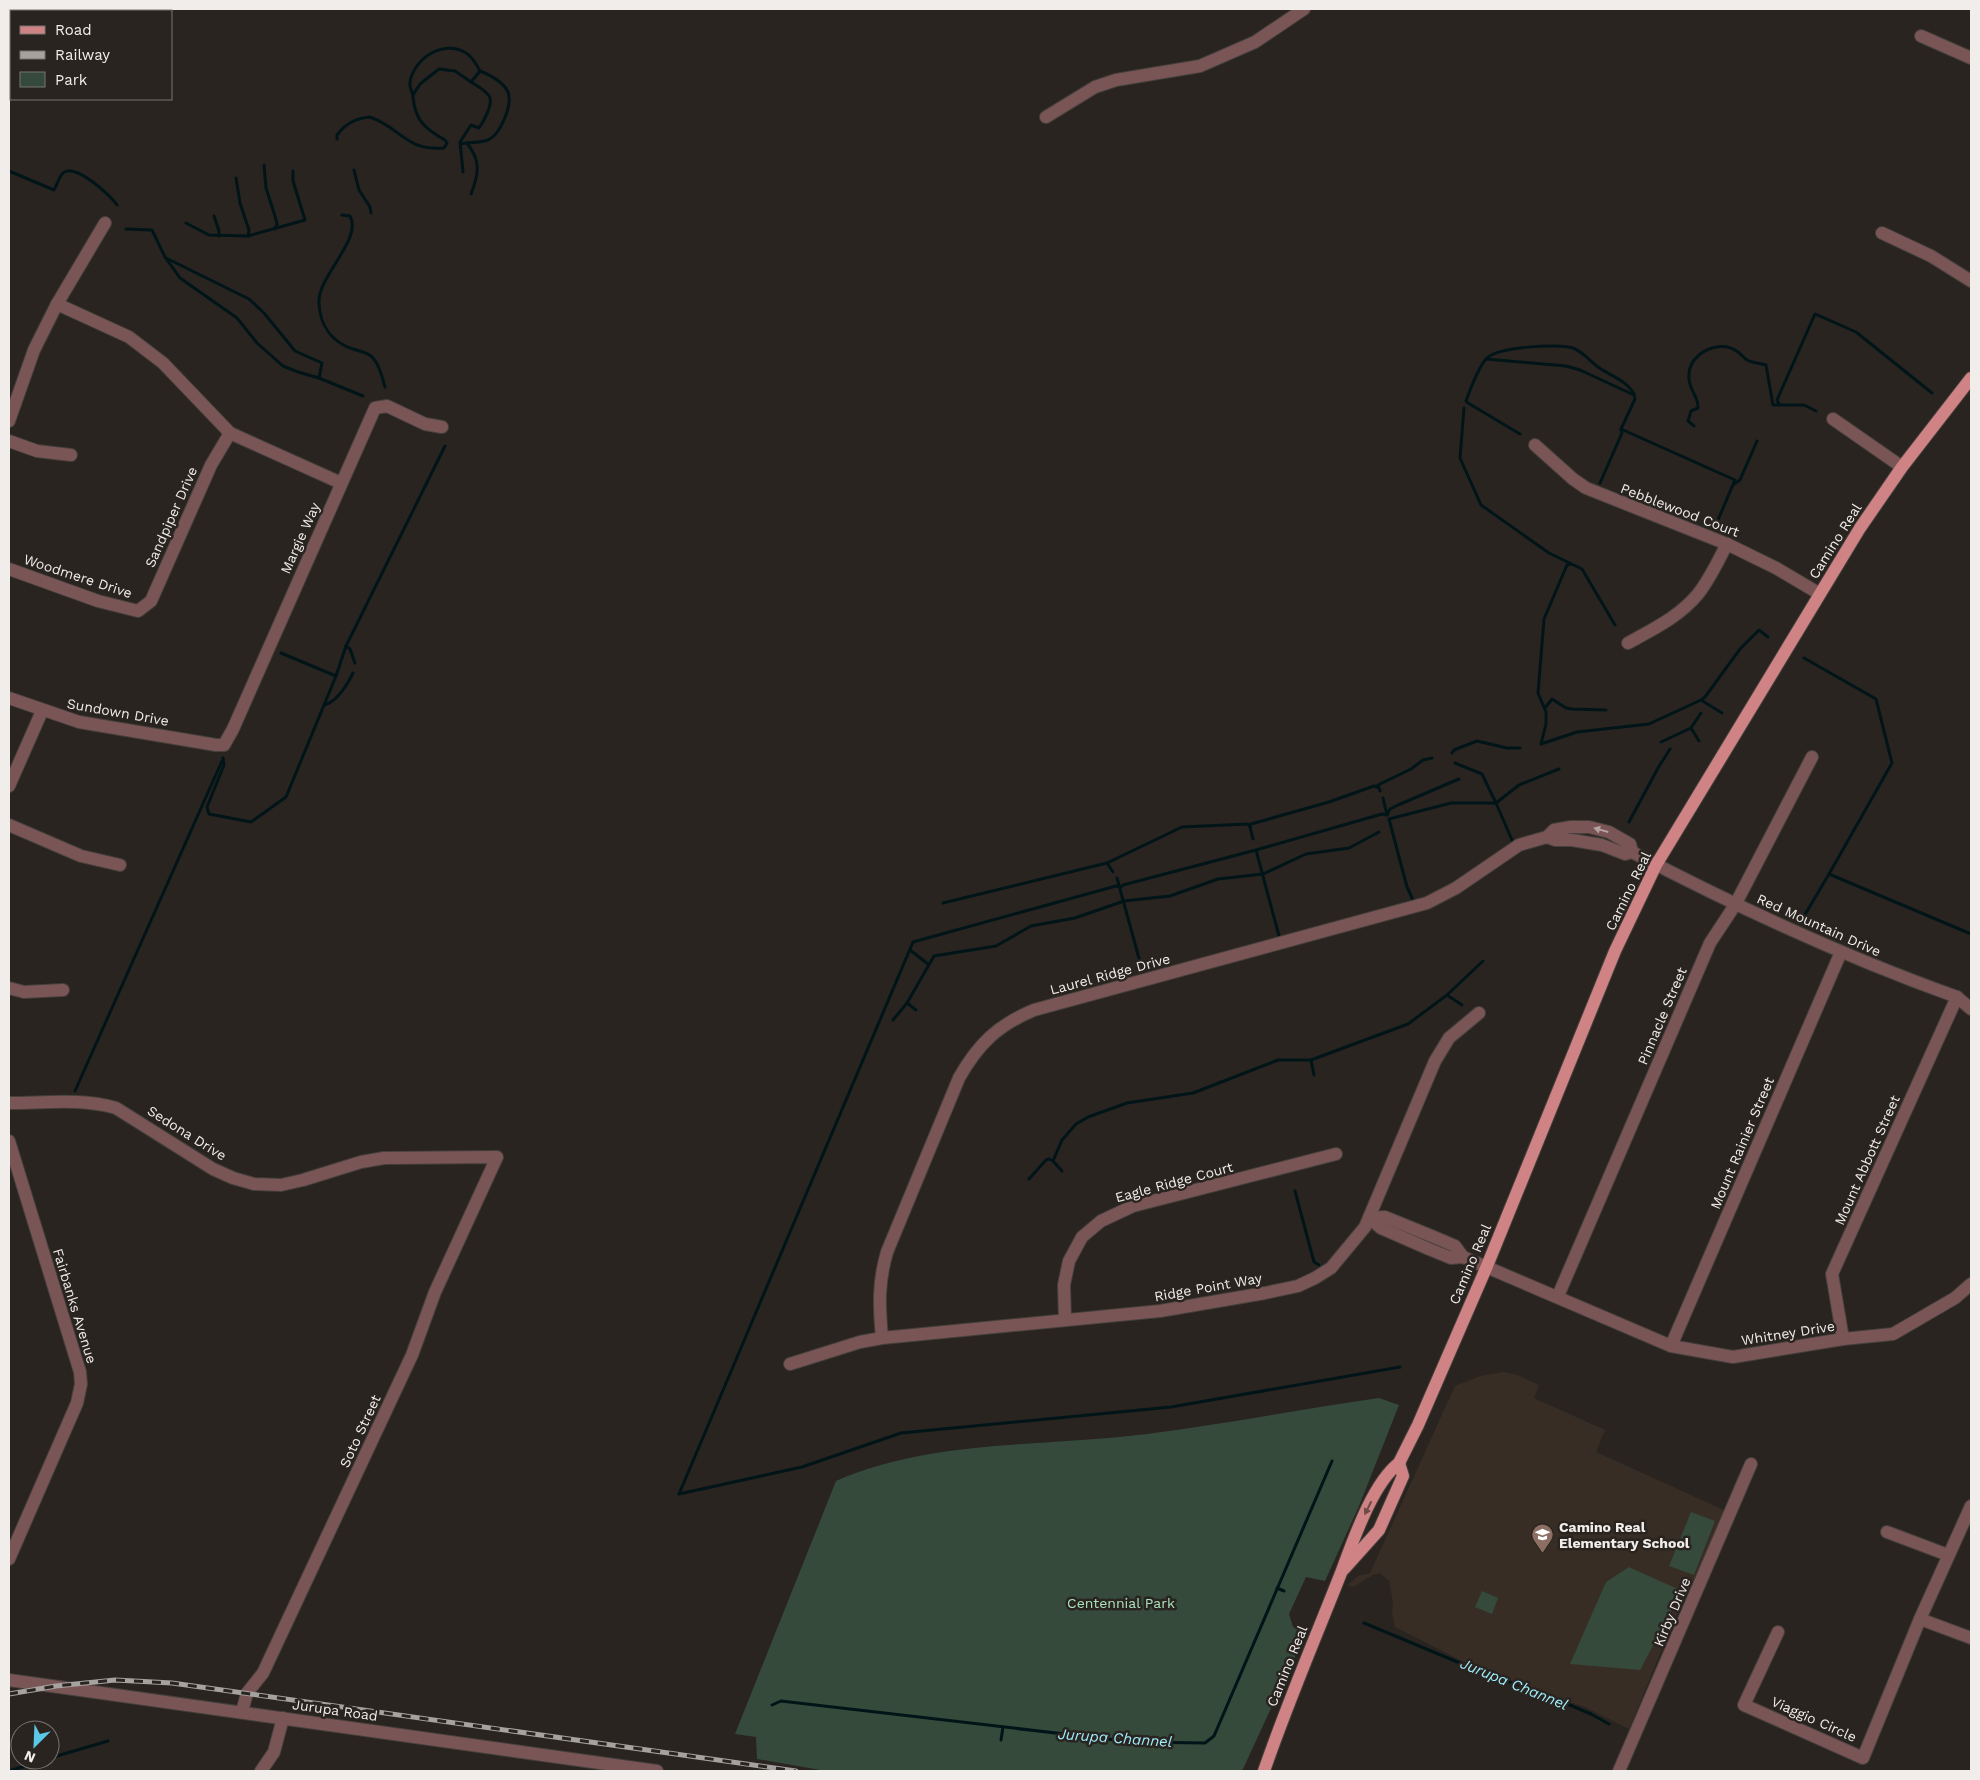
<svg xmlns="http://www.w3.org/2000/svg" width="1980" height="1780" viewBox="0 0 1980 1780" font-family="'Work Sans',sans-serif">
	<rect width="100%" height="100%" fill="#292420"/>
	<polygon fill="#372d25" points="1504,1372 1517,1375 1539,1385 1534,1398 1605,1430 1596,1452 1726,1511 1672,1625 1629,1729 1585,1707 1518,1685 1468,1664 1395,1627 1392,1614 1393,1603 1389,1581 1380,1573 1373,1575 1353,1587 1347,1585 1358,1576 1370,1573 1455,1386 1480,1376"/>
	<g fill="#354a3b">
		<path d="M 1379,1398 L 1399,1405 L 1359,1506 L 1325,1581 L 1306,1577 L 1289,1614 L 1293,1627 L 1306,1633 L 1242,1771 L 826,1771 L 757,1759 L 756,1737 L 735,1734 L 836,1481 C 931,1439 1045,1447 1147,1434 C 1224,1424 1302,1409 1379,1398 Z"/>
		<polygon points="1691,1512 1715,1521 1694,1575 1669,1566"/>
		<polygon points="1629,1567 1682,1591 1640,1670 1570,1664 1606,1582"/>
		<polygon points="1482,1591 1498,1598 1492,1614 1475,1607"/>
	</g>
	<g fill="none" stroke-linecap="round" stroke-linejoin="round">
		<g stroke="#011519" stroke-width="3">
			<polyline points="413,95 420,84 439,69 455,71 471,82"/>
			<path d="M 337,139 L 337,135 C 345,124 356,118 370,117 C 400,127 405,151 444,148 L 447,143 L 445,140 C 425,129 415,120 413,97 C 413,92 409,88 410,82 C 414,58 444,39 466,53 C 473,57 476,64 480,71"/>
			<path d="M 467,143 C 481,161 479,173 471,194"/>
			<path d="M 460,144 C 469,142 480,143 488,140 C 500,135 513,105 508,92 C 503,81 490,75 480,71 L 471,82 C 477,86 488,91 490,98 C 492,106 484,121 479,128 L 471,125 L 460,142 L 463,172"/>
			<polyline points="264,165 266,188 275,216 277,224 275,229"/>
			<polyline points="354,170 359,190 370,207 371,213"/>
			<path d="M 9,171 L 54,190 C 57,185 59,177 63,173 C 75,162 111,196 117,205"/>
			<polyline points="236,178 240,203 249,230 248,236"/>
			<path d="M 342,215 L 350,216 C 363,239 317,277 319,303 C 320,326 332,342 353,349 C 359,351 366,352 371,356 C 379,363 382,377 385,387"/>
			<polyline points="214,216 219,231 219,236"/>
			<polyline points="186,223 209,235 248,236 305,220 293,181 293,171"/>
			<polyline points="126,229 152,230 165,257 180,278 237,318 257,343 283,366 298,372 319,378 363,396"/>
			<polyline points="166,258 249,299 264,313 295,351 322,363 319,378"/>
			<polyline points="1486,359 1566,366 1580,370 1634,395 1635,399 1621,429 1735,480 1715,527"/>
			<polyline points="1779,404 1777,400 1815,314 1856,332 1932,393"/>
			<polyline points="1464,408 1460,458 1481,505 1549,553 1582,569 1615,625"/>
			<path d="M 1694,426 L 1688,421 L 1691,411 L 1698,408 C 1699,398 1690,391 1689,379 C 1688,370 1692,361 1699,355 C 1710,346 1726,343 1738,352 C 1741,354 1744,358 1747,360 C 1752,363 1760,363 1766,365 L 1773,405 L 1804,405 L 1816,411"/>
			<path d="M 1520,434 L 1468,403 L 1466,401 C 1470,390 1479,367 1486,359 C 1496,347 1559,343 1573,348 C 1584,352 1591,363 1601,369 C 1612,376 1628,382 1634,394"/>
			<polyline points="1600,483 1622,433 1621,429"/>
			<polyline points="1734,484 1740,480 1757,441"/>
			<polyline points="1571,564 1567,565 1544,619 1538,693 1546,712 1546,724 1541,744 1577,732 1649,724 1701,700 1705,697 1740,649 1759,630 1768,637"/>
			<polyline points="346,646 350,649 355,663"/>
			<polyline points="1804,658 1876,699 1892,763 1829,874"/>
			<polyline points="336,676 346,646 445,446"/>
			<polyline points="1701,700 1722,713"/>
			<path d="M 324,705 C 337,702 347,685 353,673"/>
			<polyline points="1545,708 1552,699 1566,708 1572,709 1606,710"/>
			<polyline points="1691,728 1701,713"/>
			<polyline points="1661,742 1691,728 1699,741"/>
			<polyline points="1452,753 1454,750 1477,741 1507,748 1520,748"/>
			<polyline points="223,758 224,765 207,807 209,814 251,822 286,797 336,676 281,653"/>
			<polyline points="1380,791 1378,785 1411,769 1423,760 1432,758"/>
			<polyline points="1383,798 1387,815 1382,814 1256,850 1123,885 1121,887 1116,886 913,942 679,1494 802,1467 901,1433 1171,1407 1400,1367"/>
			<polyline points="1387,815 1390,809 1398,805 1459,779"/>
			<polyline points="1629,822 1658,768 1670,749"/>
			<polyline points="1253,839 1250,827 1251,824 1329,802 1374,786 1377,787"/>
			<polyline points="1512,840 1496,803 1519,785 1559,769"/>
			<polyline points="1256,850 1279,936"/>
			<polyline points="1107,863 1113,872"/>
			<polyline points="1117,878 1143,973"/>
			<polyline points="1413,900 1407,887 1389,819 1451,803 1496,803 1482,774 1455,763"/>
			<polyline points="943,903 1107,863 1182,827 1248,824 1250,827"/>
			<polyline points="1800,923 1829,874 1971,934"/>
			<polyline points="910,950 928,964"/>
			<polyline points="907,1003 916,1010"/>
			<polyline points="1462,1005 1447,995 1483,961"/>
			<polyline points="893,1020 907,1003 934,956 996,946 1031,926 1075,918 1124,901 1170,896 1218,879 1263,874 1306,854 1349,848 1379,832"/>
			<polyline points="1311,1060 1314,1075"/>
			<polyline points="75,1091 222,761"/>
			<polyline points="1053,1161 1062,1171"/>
			<polyline points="1029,1179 1046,1160 1049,1159 1053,1161 1062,1140 1076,1124 1088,1117 1127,1103 1193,1093 1278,1060 1311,1060 1408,1024 1447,995"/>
			<polyline points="1295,1191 1314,1262 1319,1265"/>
			<polyline points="1277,1588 1284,1591"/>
			<polyline points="1364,1623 1496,1678 1530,1688 1591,1714 1609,1724"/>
			<polyline points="772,1705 781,1701 1133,1742 1205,1743 1214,1736 1332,1461"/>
			<polyline points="1001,1740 1003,1727"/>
			<polyline points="50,1758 108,1741"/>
			<polyline points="9,1771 45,1760"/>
		</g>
		<defs>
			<g id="minor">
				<polyline points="1921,36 1971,58"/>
				<polyline points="1046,117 1095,87 1116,80 1200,66 1255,42 1304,9"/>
				<polyline points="1882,233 1931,256 1971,281"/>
				<polyline points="57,304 129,337 163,363 230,433 341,483"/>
				<polyline points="1833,419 1902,467"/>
				<polyline points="9,421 34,350 57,304 105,223"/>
				<polyline points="9,441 37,451 71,455"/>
				<polyline points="1535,445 1573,479 1586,488 1727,544 1776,568 1820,594"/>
				<polyline points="9,569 98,601 138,611 151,601 211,465 230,433"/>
				<path d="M 1628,643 C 1653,629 1679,617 1698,594 C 1710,579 1718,561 1727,544"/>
				<polyline points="9,698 79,722 216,745 224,745 233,729 375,408 387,406 425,424 442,427"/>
				<polyline points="9,786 42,711"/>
				<polyline points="9,825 81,856 120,865"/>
				<path d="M 1547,837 L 1555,840 L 1572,840 L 1602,845 L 1625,854 L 1632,852 C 1737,907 1845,957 1957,997 L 1971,1009"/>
				<polyline points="9,988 24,992 63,990"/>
				<path d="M 9,1103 C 44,1103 82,1098 116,1108 L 213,1169 L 233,1178 L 254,1184 L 281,1185 L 303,1180 L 361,1162 L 384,1158 L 497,1157 L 435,1292 L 412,1355 L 263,1673 L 247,1693 L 242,1712"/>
				<polyline points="9,1141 80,1372 81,1384 77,1403 9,1559"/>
				<polyline points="1369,1218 1381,1228 1429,1249 1451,1258 1463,1257 1671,1346 1733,1357 1843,1339 1893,1334 1955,1298 1971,1284"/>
				<polyline points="1369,1218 1385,1217 1434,1237 1455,1246 1463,1257"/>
				<polyline points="1558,1296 1710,943 1735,905 1812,757"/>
				<polyline points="1065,1320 1064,1285 1069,1261 1082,1237 1101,1221 1133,1206 1336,1154"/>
				<path d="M 882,1338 C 879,1306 878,1283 887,1252 L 959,1078 C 978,1044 998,1025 1034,1010 L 1427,903 L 1456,888 L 1519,845 L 1547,837 L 1554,830 L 1571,827 L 1589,827 L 1609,832 L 1630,844 L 1632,852"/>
				<polyline points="1843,1339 1832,1274 1957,997"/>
				<polyline points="1671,1346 1841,952"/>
				<polyline points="790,1364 860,1342 882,1338 1160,1311 1265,1293 1298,1286 1315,1278 1331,1268 1365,1227 1435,1061 1449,1038 1479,1013"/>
				<polyline points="1887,1532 1948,1555"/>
				<polyline points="1920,1619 1971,1638"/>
				<polyline points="1778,1632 1744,1705 1863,1758 1920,1619 1971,1506"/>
				<polyline points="9,1680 657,1771"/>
				<polyline points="261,1771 274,1752 283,1718"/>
				<polyline points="1619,1771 1751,1464"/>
			</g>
			<g id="major">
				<polyline points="1344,1569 1379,1530 1403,1476 1399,1463"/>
				<path d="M 1264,1771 C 1287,1704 1315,1639 1341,1573 C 1353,1541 1372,1484 1399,1463 L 1418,1425 L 1487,1266 L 1615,951 L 1656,865 L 1860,528 L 1902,467 L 1971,378"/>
			</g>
		</defs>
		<use href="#minor" stroke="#45403c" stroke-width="14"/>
		<use href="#major" stroke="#45403c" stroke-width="14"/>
		<use href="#minor" stroke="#7a5555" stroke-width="12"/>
		<use href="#major" stroke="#cf8384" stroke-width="12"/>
		<defs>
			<polyline id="rail" points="9,1694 56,1686 115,1680 172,1683 796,1771"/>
		</defs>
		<use href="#rail" stroke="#a6a29f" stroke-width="5"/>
		<use href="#rail" stroke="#292420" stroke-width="3" stroke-dasharray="9" stroke-linecap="butt"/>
	</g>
	<defs><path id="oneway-solid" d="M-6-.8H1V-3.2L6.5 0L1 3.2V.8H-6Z" transform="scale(1.25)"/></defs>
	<use fill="#b6a1a0" href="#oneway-solid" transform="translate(1601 830) rotate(-164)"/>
	<use fill="#6b4a48" href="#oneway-solid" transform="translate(1368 1508) rotate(117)"/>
	<defs>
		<symbol id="school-pin" viewBox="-11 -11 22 30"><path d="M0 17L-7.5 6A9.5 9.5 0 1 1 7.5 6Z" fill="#8d6e63" stroke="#292420"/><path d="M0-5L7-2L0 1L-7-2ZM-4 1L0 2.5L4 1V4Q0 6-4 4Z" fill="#fff"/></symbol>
	</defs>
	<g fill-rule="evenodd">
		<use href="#school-pin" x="1530" y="1522" width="25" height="34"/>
	</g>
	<g text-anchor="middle" stroke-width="5" stroke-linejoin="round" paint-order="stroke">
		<g font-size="14" fill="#f1edea" stroke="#292420">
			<text transform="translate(1680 510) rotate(21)" y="5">Pebblewood Court</text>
			<text transform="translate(171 517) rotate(-66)" y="5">Sandpiper Drive</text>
			<text transform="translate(300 538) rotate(-66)" y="5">Margie Way</text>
			<text transform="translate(1835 541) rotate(-58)" y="5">Camino Real</text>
			<text transform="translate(78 576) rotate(18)" y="5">Woodmere Drive</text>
			<text transform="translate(118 712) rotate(10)" y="5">Sundown Drive</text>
			<text transform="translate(1628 891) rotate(-64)" y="5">Camino Real</text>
			<text transform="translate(1819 925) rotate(24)" y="5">Red Mountain Drive</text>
			<text transform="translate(1110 974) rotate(-15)" y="5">Laurel Ridge Drive</text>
			<text transform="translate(1662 1016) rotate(-67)" y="5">Pinnacle Street</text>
			<text transform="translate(187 1133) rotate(32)" y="5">Sedona Drive</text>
			<text transform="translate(1742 1143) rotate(-67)" y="5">Mount Rainier Street</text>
			<text transform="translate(1867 1160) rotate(-66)" y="5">Mount Abbott Street</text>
			<text transform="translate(1174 1182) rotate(-15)" y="5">Eagle Ridge Court</text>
			<text transform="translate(1470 1264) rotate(-67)" y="5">Camino Real</text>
			<text transform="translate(1208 1287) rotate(-10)" y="5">Ridge Point Way</text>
			<text transform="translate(75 1306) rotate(73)" y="5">Fairbanks Avenue</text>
			<text transform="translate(1788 1333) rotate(-9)" y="5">Whitney Drive</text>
			<text transform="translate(360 1431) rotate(-65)" y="5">Soto Street</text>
			<text transform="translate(1672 1612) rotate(-67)" y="5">Kirby Drive</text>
			<text transform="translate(1287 1666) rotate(-68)" y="5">Camino Real</text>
			<text transform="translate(335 1710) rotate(8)" y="5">Jurupa Road</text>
			<text transform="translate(1814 1719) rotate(24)" y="5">Viaggio Circle</text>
		</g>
		<g font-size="14" font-weight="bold" fill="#f1edea" stroke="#292420" text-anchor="start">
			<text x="1559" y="1532">Camino Real<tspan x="1559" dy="16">Elementary School</tspan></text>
		</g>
		<g font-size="14" fill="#aae3bc" stroke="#292420">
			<text x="1121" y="1608">Centennial Park</text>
		</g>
		<g font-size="15" font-style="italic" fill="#9feefe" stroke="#292420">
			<text transform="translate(1514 1684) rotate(22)" y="5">Jurupa Channel</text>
			<text transform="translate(1115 1738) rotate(4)" y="5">Jurupa Channel</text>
		</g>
	</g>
	<rect width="1980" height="1780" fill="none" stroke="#f1edea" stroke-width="20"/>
	<rect x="10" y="10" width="162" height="90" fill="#292420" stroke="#797471"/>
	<rect x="20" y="26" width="25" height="8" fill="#cf8384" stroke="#797471"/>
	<text x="55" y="35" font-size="15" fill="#f1edea">Road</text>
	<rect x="20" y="51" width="25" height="8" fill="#a6a29f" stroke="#797471"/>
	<text x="55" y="60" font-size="15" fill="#f1edea">Railway</text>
	<rect x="20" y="72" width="25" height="15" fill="#354a3b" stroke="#797471"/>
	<text x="55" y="85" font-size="15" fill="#f1edea">Park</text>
	<g transform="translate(35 1745) rotate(204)"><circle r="24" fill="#292420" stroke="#797471"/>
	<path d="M0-4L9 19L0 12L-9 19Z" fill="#5ac8e6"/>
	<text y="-8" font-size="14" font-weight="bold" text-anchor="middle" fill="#f1edea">N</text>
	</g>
</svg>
